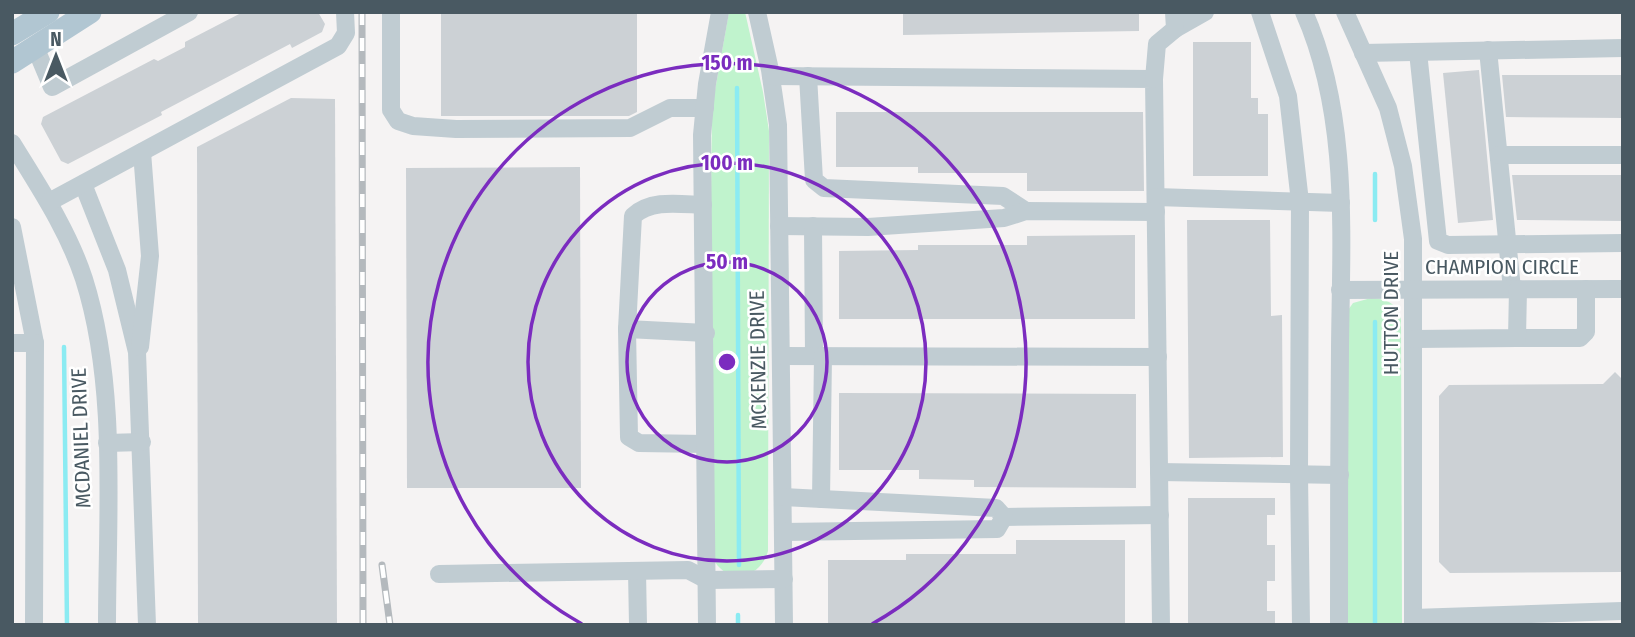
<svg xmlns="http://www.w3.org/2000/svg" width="1635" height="637" viewBox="0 0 1635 637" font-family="'Fira Sans Condensed',sans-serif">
	<rect width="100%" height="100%" fill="#f5f3f3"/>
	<g fill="#c0f3cd">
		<path d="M 729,12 L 745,12 L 763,92 L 769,131 L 768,551 C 761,577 731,586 715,562 L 710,284 L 712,107 Z"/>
		<path d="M 1371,298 C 1387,299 1397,303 1401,320 L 1402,625 L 1345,625 L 1346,313 L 1353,303 Z"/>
	</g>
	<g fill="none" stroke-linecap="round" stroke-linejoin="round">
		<g stroke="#8bebf2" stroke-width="4.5">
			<polyline points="737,88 739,565"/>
			<polyline points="1375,174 1375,220"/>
			<polyline points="1375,322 1375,625"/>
			<polyline points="64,347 67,625"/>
			<polyline points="738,615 738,625"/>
		</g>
	</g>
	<g fill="#ccd1d5">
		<polygon points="243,12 318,12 325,24 322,32 292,48 290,44 161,112 162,115 68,164 61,161 41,124 43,117 154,59 158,61 185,47 185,42"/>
		<polygon points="441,12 637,12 637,112 629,116 441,116"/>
		<polygon points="903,12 1139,12 1139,31 903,35"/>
		<polygon points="1193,42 1251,42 1251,98 1258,98 1258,114 1268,114 1268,176 1193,176"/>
		<polygon points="1479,70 1493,220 1458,223 1443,73"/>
		<polygon points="1502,75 1623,75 1623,118 1506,117"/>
		<polygon points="291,98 335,99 337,625 198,625 197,147"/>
		<polygon points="836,112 1143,112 1144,191 1027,191 1027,173 918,173 918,167 836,167"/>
		<polygon points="580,167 581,488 407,488 406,168"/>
		<polygon points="1512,175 1623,175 1623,221 1517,220"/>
		<polygon points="1187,220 1270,220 1271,316 1282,315 1283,457 1189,458"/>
		<polygon points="1135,235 1135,319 839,319 839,251 918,250 918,245 1027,245 1027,236"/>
		<polygon points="1615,372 1623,380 1623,572 1450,573 1439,562 1439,396 1449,385 1603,384"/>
		<polygon points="839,393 1136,394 1136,488 974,487 974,480 919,479 919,470 839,470"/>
		<polygon points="1188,498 1275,498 1275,515 1267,515 1267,545 1275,545 1275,581 1267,581 1267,611 1275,611 1275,625 1188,625"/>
		<polygon points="1016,540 1125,540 1125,625 828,625 828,560 906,560 906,554 1016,554"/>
	</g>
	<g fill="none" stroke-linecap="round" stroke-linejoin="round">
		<g stroke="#c0ccd2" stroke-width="18">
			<polyline points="391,12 391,110 398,121 413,126 456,129 630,128 670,108 705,108"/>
			<polyline points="757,12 770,70 778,125 784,625"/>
			<polyline points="1260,12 1288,96 1300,202 1299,474 1301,625"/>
			<path d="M 1304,12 C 1350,116 1341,237 1340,348 C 1339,440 1339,533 1339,625"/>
			<polyline points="1345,12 1388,108 1403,166 1413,239 1413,625"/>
			<polyline points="1175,29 1205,12"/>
			<polyline points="36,49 52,87 189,12"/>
			<polyline points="1488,50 1512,289"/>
			<polyline points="1418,52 1438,241 1448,245 1623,243"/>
			<polyline points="1363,53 1623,48"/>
			<polyline points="771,76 1154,79 1161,625"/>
			<polyline points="808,76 814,180 824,188 1003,196 1026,211"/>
			<polyline points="1154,79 1157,44 1175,29 1174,12"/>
			<path d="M 12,143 C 39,187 68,230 84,279 C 118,386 107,514 107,625"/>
			<polyline points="1499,155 1623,155"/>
			<polyline points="83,184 117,270 137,352 147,625"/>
			<polyline points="1156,197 1341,203"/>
			<polyline points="49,202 338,46 346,33 345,12"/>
			<path d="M 703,205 C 679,204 651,199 633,216 L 627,329 L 706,333"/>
			<polyline points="779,226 868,227 1004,218 1026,211 1156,212"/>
			<polyline points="813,226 814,356"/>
			<polyline points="12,227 35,343 34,625"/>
			<polyline points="1340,290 1623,289"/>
			<polyline points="627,329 629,437 639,443 705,444"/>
			<polyline points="1517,338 1580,338 1586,332 1586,289"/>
			<polyline points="1414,339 1517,338 1518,289"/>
			<polyline points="12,343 35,343"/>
			<polyline points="140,347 150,256 142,152"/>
			<polyline points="781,356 1158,357"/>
			<polyline points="107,443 142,442"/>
			<polyline points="1159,472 1340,475"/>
			<polyline points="783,497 996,508 1004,517 1160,515"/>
			<polyline points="821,499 823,356"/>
			<polyline points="783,532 997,529 1004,517"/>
			<polyline points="637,571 638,625"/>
			<polyline points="439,574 688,570 707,580 784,579"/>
			<polyline points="1413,618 1622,611"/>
			<polyline points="707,625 702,135 707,84 720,12"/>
		</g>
		<g stroke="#b1c6d2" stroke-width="23">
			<polyline points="12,34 48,12"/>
			<polyline points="12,62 90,12"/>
		</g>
		<defs>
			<g id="rail">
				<polyline points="362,12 363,625"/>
				<polyline points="382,565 390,625"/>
			</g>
		</defs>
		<use href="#rail" stroke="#b4b9bd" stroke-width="7"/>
		<use href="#rail" stroke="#fff" stroke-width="4.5" stroke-dasharray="13" stroke-linecap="butt"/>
	</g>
	<g fill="none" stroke="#7b2cbf" stroke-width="3.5">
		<circle cx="727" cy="362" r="100"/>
		<circle cx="727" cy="362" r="199"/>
		<path d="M582 624A299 299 0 1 1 872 624"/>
	</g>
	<g text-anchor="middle" stroke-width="5" stroke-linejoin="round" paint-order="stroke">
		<g font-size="21" fill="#495962" stroke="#fff">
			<text x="1502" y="274">CHAMPION CIRCLE</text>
			<text transform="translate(1391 313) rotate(-90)" y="7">HUTTON DRIVE</text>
			<text transform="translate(758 360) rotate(-91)" y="7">MCKENZIE DRIVE</text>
			<text transform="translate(81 438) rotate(-92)" y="7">MCDANIEL DRIVE</text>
		</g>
	</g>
	<circle cx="727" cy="362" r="10" fill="#7b2cbf" stroke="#fff" stroke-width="3.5"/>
	<g font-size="21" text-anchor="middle" font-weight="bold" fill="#7b2cbf" stroke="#fff" stroke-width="5" stroke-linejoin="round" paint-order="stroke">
		<text x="727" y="70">150 m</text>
		<text x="727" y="170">100 m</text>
		<text x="727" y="269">50 m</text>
	</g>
	<rect width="1635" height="637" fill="none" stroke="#495962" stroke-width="28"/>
	<g transform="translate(56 56)" stroke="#ffffff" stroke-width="5" paint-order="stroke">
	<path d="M0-5L12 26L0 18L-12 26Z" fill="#495962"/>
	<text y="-10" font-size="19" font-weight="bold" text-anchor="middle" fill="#495962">N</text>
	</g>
</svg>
